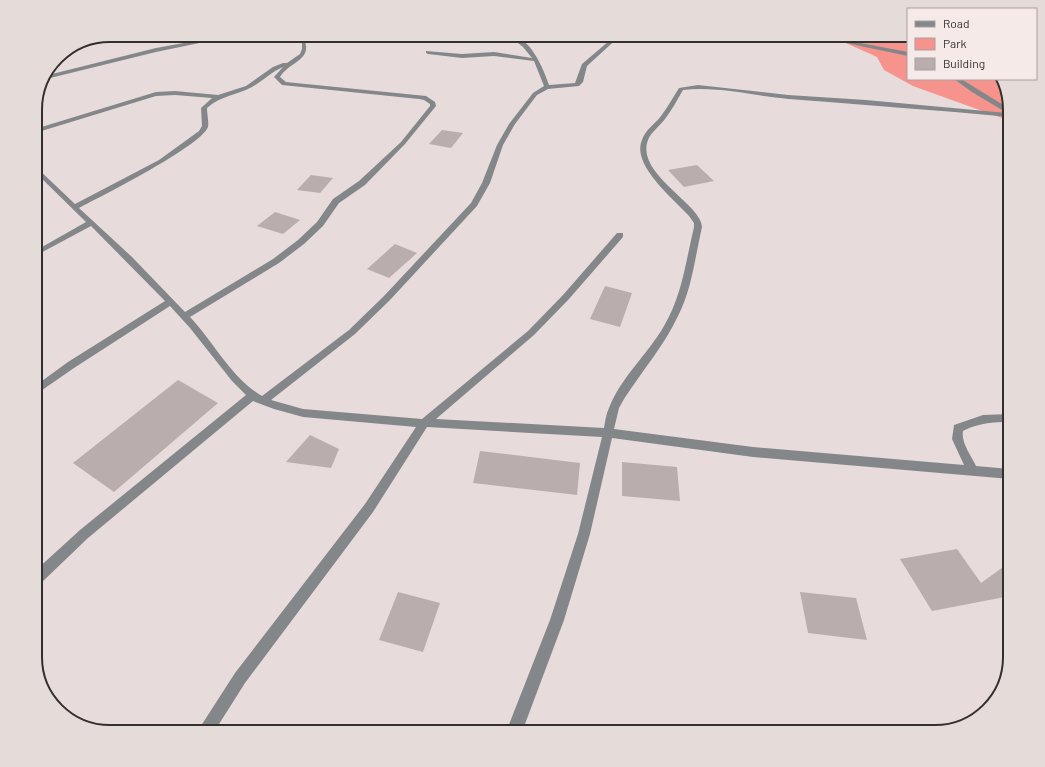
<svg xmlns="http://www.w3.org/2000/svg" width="1045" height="767" viewBox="0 0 1045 767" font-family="Barlow,sans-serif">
	<rect width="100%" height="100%" fill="#e7dcdb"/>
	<polygon fill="#f6938c" points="828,35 908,35 908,79 1003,79 1010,110 1010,121 913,86 884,70 877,57"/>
	<g fill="#b9aead">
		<polygon points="442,130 463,133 451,148 429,144"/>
		<polygon points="697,165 714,181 684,187 668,170"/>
		<polygon points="311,175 333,178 320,193 297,190"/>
		<polygon points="275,212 300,220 283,234 257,226"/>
		<polygon points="395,244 417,253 389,278 367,269"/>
		<polygon points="605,286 632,293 620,327 590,319"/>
		<polygon points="178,380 218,403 114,492 73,463"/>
		<polygon points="310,435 339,449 331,468 286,462"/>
		<polygon points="480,451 580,463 577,495 473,483"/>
		<polygon points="622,462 677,467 680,501 622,496"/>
		<polygon points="957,549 981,583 1010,562 1010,596 932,611 900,559"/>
		<polygon points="398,592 440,603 423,652 379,640"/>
		<polygon points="800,592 856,598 867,640 808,633"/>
	</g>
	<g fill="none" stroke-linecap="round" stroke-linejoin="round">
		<g fill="#84878a" fill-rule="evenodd">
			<polygon points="228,35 238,35 156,52 42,80 44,76 156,48"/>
			<path d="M 298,35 L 302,35 C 316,60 291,60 280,77 L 286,82 L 426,96 L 435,102 L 436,106 L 405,144 L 365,185 L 339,203 L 323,226 L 304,244 L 279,263 L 190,317 C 214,342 231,378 262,396 L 349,330 L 384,296 L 471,203 L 482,183 L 497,145 L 509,124 L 533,93 L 544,86 L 534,61 L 494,56 L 462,58 L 428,54 L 426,53 L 426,51 L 462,54 L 494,52 L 532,58 L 523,47 L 508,35 C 530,35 543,68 549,85 L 575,83 L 582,64 L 616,35 L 621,35 L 587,66 L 583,82 L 579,86 L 548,89 L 537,95 L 515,124 L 503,145 L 490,183 L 477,206 L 390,300 L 355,334 L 271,400 L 303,409 L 422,419 L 528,331 L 563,295 L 617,233 L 623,233 L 623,237 L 569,299 L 534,335 L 436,419 L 604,428 C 605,422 606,414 609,408 C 621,377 648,354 664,326 C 682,296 686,260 694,227 L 694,223 L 689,216 C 674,199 631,165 642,140 C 645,130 655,124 661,116 C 668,107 673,97 679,88 L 698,85 L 788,95 L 866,100 L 1007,113 L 972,92 L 954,79 L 961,79 L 1010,109 L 1010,117 C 936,110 863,105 789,99 C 754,96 718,86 683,90 C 677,100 672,110 665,119 C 660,126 651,132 648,140 C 635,174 702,204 702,227 C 695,257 692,289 678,316 C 664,346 642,371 624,399 L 619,408 L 614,429 L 753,447 L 964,465 L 952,439 L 954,425 L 983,415 L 1010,414 L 1010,422 C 993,422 978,423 963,431 C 961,443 971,455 976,466 L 1010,469 L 1010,479 L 753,457 L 612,438 L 590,534 L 564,620 L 522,732 L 506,732 L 550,620 L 578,534 L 602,437 L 427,427 L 373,512 L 245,683 L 214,732 L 197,732 L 235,673 L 365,504 L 416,427 L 303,417 L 274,409 L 253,401 L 88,538 L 40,584 L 35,586 L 35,571 L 80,530 L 246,395 L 232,381 L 190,328 L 170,306 L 74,368 L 35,395 L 35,386 L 68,362 L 165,301 L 91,226 L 35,256 L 35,251 L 86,222 L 35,172 L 35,166 L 75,204 L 159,160 L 199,131 L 202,126 L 201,108 L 212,98 L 175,95 L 156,96 L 35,133 L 35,129 L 156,92 L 175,91 L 218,95 L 246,86 L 273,67 L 283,63 L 287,63 L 300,54 L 302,49 L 302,43 ZM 283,67 L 274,77 L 282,85 L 419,99 L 424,100 L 430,104 L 430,106 L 401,142 L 359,181 L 333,199 L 317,222 L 298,240 L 273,259 L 185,312 L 132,257 L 79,208 C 102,196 201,146 208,127 C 209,122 207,114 207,108 C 220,96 237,95 252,87 C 263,81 271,72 283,67 Z"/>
			<polygon points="808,35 818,35 908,52 908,56"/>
		</g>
	</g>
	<path d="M0 0H1045V767H0ZM110 42H935A68 68 0 0 1 1003 110V657A68 68 0 0 1 935 725H110A68 68 0 0 1 42 657V110A68 68 0 0 1 110 42Z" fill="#e5dbd9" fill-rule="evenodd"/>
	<path fill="none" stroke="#332f2e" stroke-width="2" d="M110 42H935A68 68 0 0 1 1003 110V657A68 68 0 0 1 935 725H110A68 68 0 0 1 42 657V110A68 68 0 0 1 110 42Z"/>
	<rect x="907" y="8" width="130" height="72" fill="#f5eae8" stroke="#a79f9e"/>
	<rect x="915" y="21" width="20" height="6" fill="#84878a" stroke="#a79f9e"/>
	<text x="943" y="28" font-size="12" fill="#332f2e">Road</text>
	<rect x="915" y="38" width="20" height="12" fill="#f6938c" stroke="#a79f9e"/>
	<text x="943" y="48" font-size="12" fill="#332f2e">Park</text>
	<rect x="915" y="58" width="20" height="12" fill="#b9aead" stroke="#a79f9e"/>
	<text x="943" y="68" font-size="12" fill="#332f2e">Building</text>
</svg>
